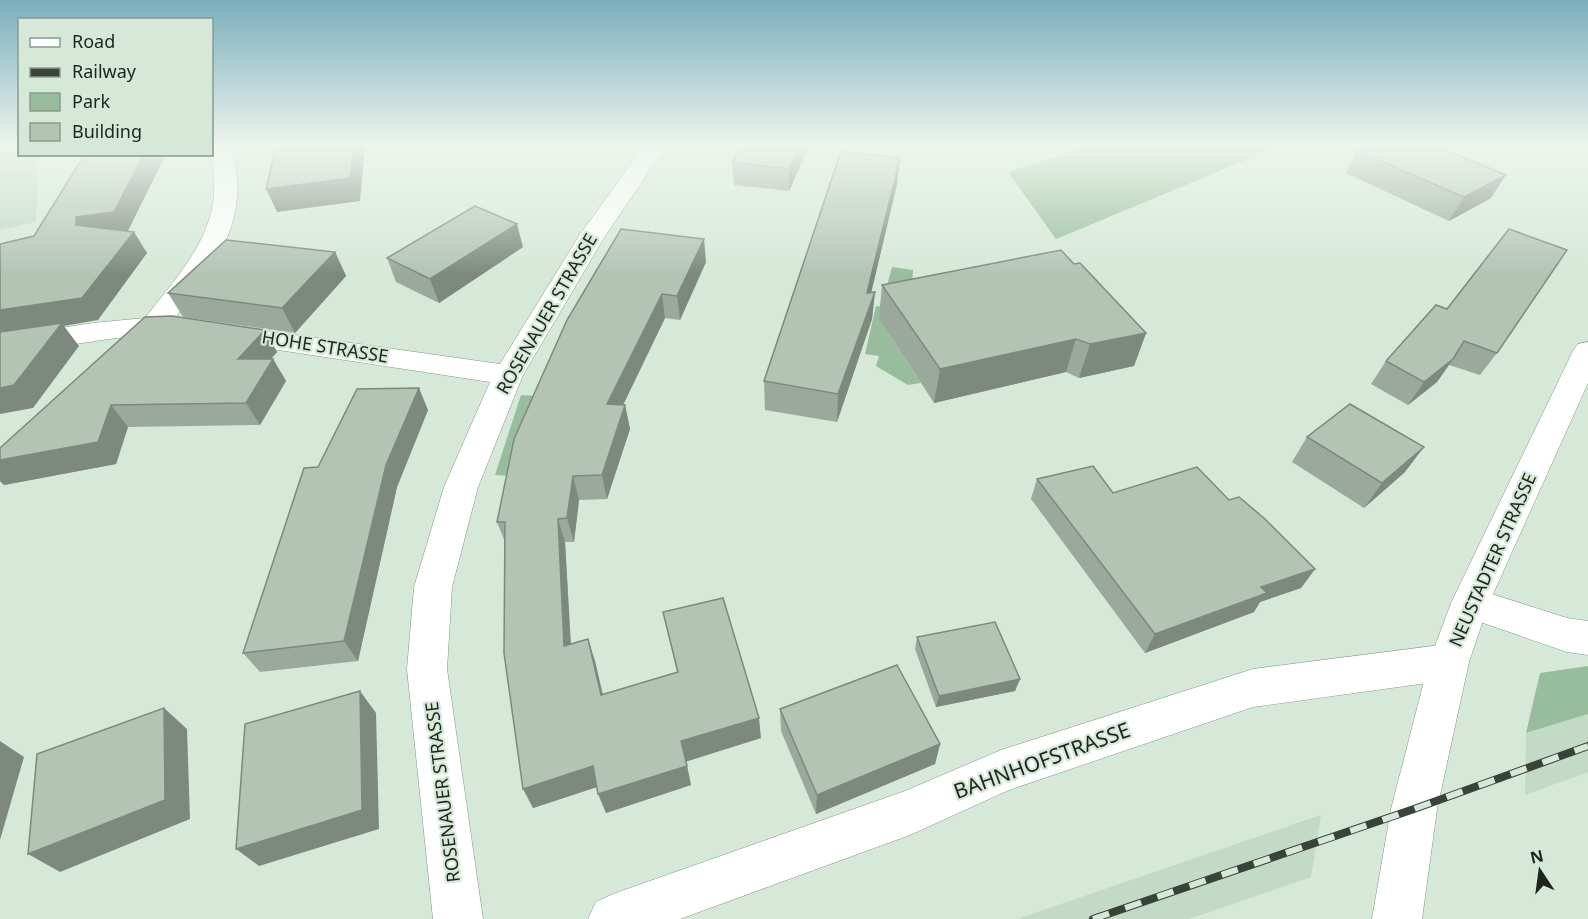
<svg xmlns="http://www.w3.org/2000/svg" width="1588" height="919" viewBox="0 0 1588 919" font-family="'Noto Sans',sans-serif">
	<rect width="100%" height="100%" fill="#d6e8d8"/>
	<g fill="#c3dac6">
		<polygon points="0,146 19,146 20,154 38,155 36,222 0,230"/>
		<polygon points="1588,714 1588,772 1525,795 1526,733"/>
		<polygon points="1321,815 1311,877 1189,919 1017,919"/>
	</g>
	<g fill="#98bd9d">
		<polygon points="1091,146 1280,146 1056,239 1008,172"/>
		<polygon points="892,267 913,270 912,286 890,335 921,383 908,385 876,366 879,356 865,354 876,306 892,308 885,293"/>
		<polygon points="521,395 550,397 528,447 622,454 606,480 495,475"/>
		<polygon points="1588,666 1588,714 1526,733 1540,673"/>
	</g>
	<g fill="none" stroke-linecap="round" stroke-linejoin="round">
		<defs>
			<g id="minor">
				<path d="M 212,146 L 231,146 C 234,163 239,180 237,196 C 235,242 201,282 175,318 L 500,364 L 579,236 L 644,146 L 666,146 L 605,236 L 523,375 L 478,487 L 452,587 L 447,669 L 483,919 L 433,919 L 407,669 L 414,587 L 444,487 L 490,382 L 186,336 L 116,338 L 0,355 L 0,337 L 93,323 L 145,318 C 173,282 210,243 214,195 C 215,179 212,161 212,146 Z"/>
				<polygon points="1470,587 1567,618 1588,621 1588,655 1567,652 1457,614 1451,603 1457,592"/>
				<polygon points="1449,644 1463,649 1469,662 1463,675 1449,680 1253,707 1009,790 910,835 680,919 588,919 596,902 613,894 905,791 1001,750 1253,669"/>
			</g>
			<polygon id="tertiary" points="1588,342 1588,383 1489,603 1469,662 1437,809 1422,919 1372,919 1391,809 1429,662 1451,603 1573,351 1578,344"/>
		</defs>
		<use href="#minor" stroke="#869788" stroke-width="1"/>
		<use href="#tertiary" stroke="#869788" stroke-width="1"/>
		<use href="#minor" fill="#fff" fill-rule="evenodd"/>
		<use href="#tertiary" fill="#fff" fill-rule="evenodd"/>
		<defs>
			<polyline id="rail" points="1093,919 1414,809 1588,746"/>
		</defs>
		<use href="#rail" stroke="#3a433b" stroke-width="8"/>
		<use href="#rail" stroke="#d6e8d8" stroke-width="6" stroke-dasharray="17" stroke-linecap="butt"/>
	</g>
	<g fill="#9aa99c">
		<polygon points="809,146 789,191 734,185 732,162"/>
		<polygon points="1358,146 1436,146 1491,198 1449,221 1346,173"/>
		<polygon points="897,184 871,292 875,292 872,319 837,422 765,410 764,381"/>
		<polygon points="523,247 439,303 396,282 387,258"/>
		<polygon points="335,252 346,276 295,333 183,317 168,293"/>
		<polygon points="706,262 680,320 665,318 623,405 625,405 630,429 607,499 579,500 574,542 565,542 571,644 595,661 603,694 677,672 663,612 761,738 686,761 691,785 606,813 597,787 533,808 505,542 497,522 567,320"/>
		<polygon points="1074,264 1146,333 1134,366 1079,378 1066,372 934,403 879,318 882,285"/>
		<polygon points="1436,305 1497,353 1480,375 1449,365 1437,382 1408,405 1371,384 1386,361"/>
		<polygon points="265,330 277,352 271,359 273,359 286,381 260,425 128,427 116,464 4,485 0,481 0,448"/>
		<polygon points="428,410 397,487 358,661 260,672 243,653"/>
		<polygon points="1307,437 1405,472 1364,508 1292,462"/>
		<polygon points="1037,479 1113,493 1229,500 1315,569 1301,588 1260,602 1254,612 1145,653 1031,499"/>
		<polygon points="917,637 1020,679 1015,691 936,707 915,649"/>
		<polygon points="780,709 940,744 935,764 816,814 781,731"/>
	</g>
	<g fill="#7d897f">
		<polygon points="354,146 365,146 360,201 277,212 266,189"/>
		<polygon points="799,146 809,146 789,191 789,169"/>
		<polygon points="144,154 166,154 127,233 76,225 76,217"/>
		<polygon points="900,158 897,184 865,319 875,292 872,319 837,422 838,394 867,293"/>
		<polygon points="1506,175 1491,198 1449,221 1464,197"/>
		<polygon points="517,224 523,247 439,303 430,279"/>
		<polygon points="134,232 147,253 98,320 64,326 79,346 33,408 0,414 0,310"/>
		<polygon points="704,239 706,262 680,320 677,296"/>
		<polygon points="335,252 346,276 295,333 282,308"/>
		<polygon points="662,294 665,318 612,428 607,404"/>
		<polygon points="265,330 277,352 251,381 238,359"/>
		<polygon points="1146,333 1134,366 1079,378 1090,344"/>
		<polygon points="1076,339 1066,372 934,403 940,369"/>
		<polygon points="273,359 286,381 260,425 246,403"/>
		<polygon points="1453,359 1437,382 1408,405 1424,382"/>
		<polygon points="419,388 428,410 397,487 358,661 344,641 386,465"/>
		<polygon points="111,405 128,427 116,464 4,485 0,481 0,460"/>
		<polygon points="625,405 630,429 607,499 602,475"/>
		<polygon points="1424,447 1405,472 1364,508 1382,483"/>
		<polygon points="573,476 579,500 574,542 567,518"/>
		<polygon points="558,519 565,542 572,668 564,646"/>
		<polygon points="1315,569 1301,588 1260,602 1254,612 1145,653 1155,634 1261,587"/>
		<polygon points="588,639 595,661 607,716 601,695"/>
		<polygon points="1020,679 1015,691 936,707 939,696"/>
		<polygon points="360,691 376,713 379,829 259,866 236,849"/>
		<polygon points="164,708 187,729 190,819 60,872 28,854"/>
		<polygon points="759,718 761,738 685,762 681,741"/>
		<polygon points="0,741 24,757 0,840"/>
		<polygon points="940,744 935,764 816,814 817,795"/>
		<polygon points="593,766 600,786 533,808 523,789"/>
		<polygon points="687,766 691,785 606,813 598,794"/>
	</g>
	<g fill="#b3c4b5" stroke="#7d897f" stroke-width="1.5">
		<polygon points="276,146 354,146 350,178 266,189"/>
		<polygon points="741,146 799,146 789,169 732,162"/>
		<polygon points="1359,146 1436,146 1506,175 1464,197 1357,151"/>
		<polygon points="841,151 900,158 867,293 875,292 838,394 764,381"/>
		<polygon points="85,154 144,154 114,212 76,217 76,225 134,232 82,298 0,310 0,244 34,236"/>
		<polygon points="475,206 517,224 430,279 387,258"/>
		<polygon points="621,229 704,239 677,296 662,294 607,404 625,405 602,475 573,476 567,518 558,519 564,646 588,639 601,695 678,672 663,612 723,598 759,718 681,741 687,766 598,794 593,766 523,789 504,653 505,522 497,522 514,439 567,320"/>
		<polygon points="1509,229 1567,250 1497,353 1464,341 1453,359 1424,382 1386,361 1436,305 1447,309"/>
		<polygon points="226,240 335,252 282,308 168,293"/>
		<polygon points="1061,250 1074,264 1080,263 1146,333 1090,344 1076,339 940,369 882,285"/>
		<polygon points="172,316 265,330 238,359 273,359 246,403 111,405 98,442 0,460 0,448 145,317"/>
		<polygon points="62,323 14,385 0,388 0,332"/>
		<polygon points="419,388 386,465 344,641 243,653 304,468 318,467 357,389"/>
		<polygon points="1350,404 1424,447 1382,483 1307,437"/>
		<polygon points="1093,466 1113,493 1197,467 1229,500 1239,497 1265,519 1315,569 1261,587 1267,593 1155,634 1037,479"/>
		<polygon points="995,622 1020,679 939,696 917,637"/>
		<polygon points="897,665 940,744 817,795 780,709"/>
		<polygon points="360,691 362,810 236,849 245,724"/>
		<polygon points="164,708 165,800 28,854 37,754"/>
	</g>
	<linearGradient id="sky" x2="0" y2="1"><stop stop-color="#7aaebd"/><stop offset="0.53" stop-color="#edf5ed"/><stop offset="1" stop-color="#edf5ed" stop-opacity="0"/></linearGradient>
	<rect width="1588" height="275" fill="url(#sky)"/>
	<g text-anchor="middle" stroke-width="4.5" stroke-linejoin="round" paint-order="stroke">
		<g font-size="18" fill="#1e251f" stroke="#d6e8d8">
			<text transform="translate(547 314) rotate(-60)" y="6">ROSENAUER STRASSE</text>
			<text transform="translate(325 347) rotate(9)" y="6">HOHE STRASSE</text>
			<text transform="translate(1493 560) rotate(-66)" y="6">NEUSTADTER STRASSE</text>
			<text transform="translate(443 792) rotate(-97)" y="6">ROSENAUER STRASSE</text>
		</g>
		<g font-size="21" fill="#1e251f" stroke="#d6e8d8">
			<text transform="translate(1042 761) rotate(-20)" y="7">BAHNHOFSTRASSE</text>
		</g>
	</g>
	<rect x="18" y="18" width="195" height="138" fill="#d6e8d8" stroke="#8c9a8e" stroke-width="1.5"/>
	<rect x="30" y="38" width="30" height="9" fill="#ffffff" stroke="#8c9a8e" stroke-width="1.5"/>
	<text x="72" y="48" font-size="18" fill="#1e251f">Road</text>
	<rect x="30" y="68" width="30" height="9" fill="#3a433b" stroke="#8c9a8e" stroke-width="1.5"/>
	<text x="72" y="78" font-size="18" fill="#1e251f">Railway</text>
	<rect x="30" y="93" width="30" height="18" fill="#98bd9d" stroke="#8c9a8e" stroke-width="1.5"/>
	<text x="72" y="108" font-size="18" fill="#1e251f">Park</text>
	<rect x="30" y="123" width="30" height="18" fill="#b3c4b5" stroke="#8c9a8e" stroke-width="1.5"/>
	<text x="72" y="138" font-size="18" fill="#1e251f">Building</text>
	<g transform="translate(1540 871) rotate(347)" stroke="#d6e8d8" stroke-width="4.5" paint-order="stroke">
	<path d="M0-4.5L10 22L0 15L-10 22Z" fill="#1e251f"/>
	<text y="-9" font-size="16" font-weight="bold" text-anchor="middle" fill="#1e251f">N</text>
	</g>
</svg>
